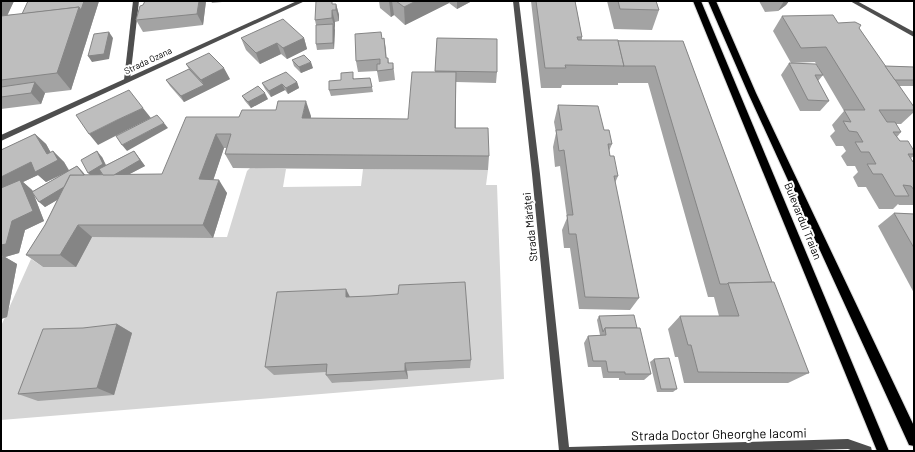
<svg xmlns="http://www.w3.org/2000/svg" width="915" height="452" viewBox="0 0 915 452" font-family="Barlow,sans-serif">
	<rect width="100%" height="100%" fill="#fff"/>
	<path fill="#d5d5d5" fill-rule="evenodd" d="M 250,168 L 286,169 L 283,187 L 361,186 L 363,169 L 488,170 L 486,185 L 497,185 L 504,379 L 1,420 L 1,326 L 31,259 L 43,267 L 92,237 L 227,237 L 247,171 ZM 470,368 L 407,371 L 407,379 L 332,383 L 332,372 Z"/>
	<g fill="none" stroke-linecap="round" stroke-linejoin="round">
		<defs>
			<g id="primary">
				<polygon points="693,1 701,1 889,451 877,451"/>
				<polygon points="708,1 716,1 756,93 914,426 914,446 909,445 748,93"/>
			</g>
		</defs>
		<use href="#primary" stroke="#dbdbdb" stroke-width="2"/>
		<polygon fill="#4e4e4e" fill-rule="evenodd" points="850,1 857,1 914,32 914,37"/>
		<g fill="#4e4e4e" fill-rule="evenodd">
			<polygon points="133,1 139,1 130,80 127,82 124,80"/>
			<polygon points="513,1 519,1 540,174 569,447 848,439 871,447 872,451 853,451 848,449 775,451 559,451 532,174"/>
		</g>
		<polygon fill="#4e4e4e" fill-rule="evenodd" points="297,1 305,1 1,141 1,135"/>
		<use href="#primary" fill="#000" fill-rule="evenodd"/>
	</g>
	<g fill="#a3a3a3" fill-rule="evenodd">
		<polygon points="1,1 14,1 7,15 22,14 28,1 99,1 71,90 45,93 41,104 1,109"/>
		<polygon points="206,1 203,25 143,32 136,20"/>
		<polygon points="211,1 232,1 212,3"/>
		<polygon points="379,1 472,1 457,9 449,3 405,25 394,15 391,17 380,8"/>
		<polygon points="531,1 575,1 582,37 582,40 683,41 772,282 809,373 788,383 684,383 678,357 675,357 668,329 680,316 719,316 714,297 708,297 648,83 618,83 618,85 562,85 561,88 541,88"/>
		<polygon points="607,1 656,1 659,10 652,30 614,29"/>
		<polygon points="759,1 789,1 786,5 778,11 765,12"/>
		<polygon points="334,4 336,4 339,15 339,21 335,22 334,49 317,50 316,44 316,25 315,20"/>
		<polygon points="782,16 838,23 859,28 885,66 914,67 914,86 899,86 914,107 914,112 901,124 896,124 901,132 897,137 900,141 914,151 914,156 911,158 913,162 914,162 914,205 899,205 898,204 893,209 879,209 866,187 858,187 853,177 858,172 855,166 847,166 841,156 846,151 843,146 836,146 830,136 835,131 832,125 844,111 815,62 791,63 773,31"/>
		<polygon points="241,38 304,38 307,49 287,59 281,54 260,64 246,50"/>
		<polygon points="384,38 386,58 388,58 389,63 393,63 395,80 379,82 377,71 358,72 356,61 382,39"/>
		<path d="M 437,38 L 497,72 L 496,83 L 456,82 L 456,128 L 489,156 L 488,170 L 233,168 L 225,154 L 226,148 L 224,148 L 213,180 L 227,193 L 213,238 L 92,237 L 76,267 L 43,267 L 26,255 L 45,225 L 57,200 L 45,207 L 34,195 L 44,221 L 25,230 L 19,253 L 5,257 L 17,264 L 7,317 L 1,319 L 1,150 L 35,134 L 46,144 L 51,153 L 53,151 L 64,162 L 69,170 L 77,166 L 85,175 L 90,175 L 102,157 L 106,165 L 134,151 L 145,166 L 129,174 L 162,174 L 239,117 L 311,116 L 311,118 L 408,119 L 435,72 ZM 65,173 L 33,191 L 32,190 L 23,182 L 38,175 L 46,182 Z"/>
		<polygon points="292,60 313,68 301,73 294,66"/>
		<polygon points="789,63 823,75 818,81 829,101 820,111 800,111 781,75"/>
		<polygon points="186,64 230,79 184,102 170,86 166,80 189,69"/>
		<polygon points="354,78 354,79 370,78 373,92 331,96 329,90 341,80"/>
		<polygon points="297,82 299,88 288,94 285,90 271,97 265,89 262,83"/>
		<polygon points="242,96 268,99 251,108 245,101"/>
		<polygon points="558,105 604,130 612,144 609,151 610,156 618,176 615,183 639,298 630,310 579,309 570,248 564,248 562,230 567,218 560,166 555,167 553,147 556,133 554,122"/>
		<polygon points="894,213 914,214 914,293 878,226"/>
		<polygon points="350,297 471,360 470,368 407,371 408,379 332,383 326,375 326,372 274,375 265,367"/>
		<polygon points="599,316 637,328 651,374 644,380 619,380 619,378 603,378 601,367 588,367 584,343 588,336 600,335 597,320"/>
		<polygon points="117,324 132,333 114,395 38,401 18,394"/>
		<polygon points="654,359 677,389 673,392 657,392 650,362"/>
	</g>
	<g fill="#858585">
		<polygon points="1,1 14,1 3,25 1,26"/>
		<polygon points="84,1 99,1 71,90 57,73 79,7"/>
		<polygon points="199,1 206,1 203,25 197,14"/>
		<polygon points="389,1 392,1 394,15 391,17"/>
		<polygon points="416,1 449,1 449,3 405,25 404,7"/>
		<polygon points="457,1 472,1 457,9"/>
		<polygon points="784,1 789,1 786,5 778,11"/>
		<polygon points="336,4 339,15 339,21 336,10"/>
		<polygon points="332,10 335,22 335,30 332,18"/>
		<polygon points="333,24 335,30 334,49 333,43"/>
		<polygon points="109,32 113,38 109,59 92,62 88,56"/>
		<polygon points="304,38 307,49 287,59 283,48"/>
		<polygon points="384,38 386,50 387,69 386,58"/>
		<polygon points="277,43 281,54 260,64 256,53"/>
		<polygon points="311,62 313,68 301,73 299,67"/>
		<polygon points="224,68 230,79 184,102 181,96 204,85 201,80"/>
		<polygon points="35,82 45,93 41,104 31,93"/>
		<polygon points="297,82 299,88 288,94 286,88"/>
		<polygon points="282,84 285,90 271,97 269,91"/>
		<polygon points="265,93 268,99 251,108 248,102"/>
		<polygon points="306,101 311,116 307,132 302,118"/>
		<polygon points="143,108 151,118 125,131 98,145 89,134 117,120"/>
		<polygon points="164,123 168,128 127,151 122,145"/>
		<polygon points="35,134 46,144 56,162 53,151 64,162 69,171 46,182 38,175 23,182 32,190 44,221 25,230 19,253 5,257 17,264 7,317 1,319 1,177 47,154"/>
		<polygon points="216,134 224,148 209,193 199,179"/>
		<polygon points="97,151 102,157 108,170 93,178 88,173"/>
		<polygon points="134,151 145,166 111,184 106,179"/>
		<polygon points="77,166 82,171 90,181 45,207 39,202"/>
		<polygon points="219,180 227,193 213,238 203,225"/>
		<polygon points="78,225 92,237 76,267 60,255"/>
		<polygon points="346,289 351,299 346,297"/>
		<polygon points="117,324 132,333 114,395 97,388"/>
		<polygon points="405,363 407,371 408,379 405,371"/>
	</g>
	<g fill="#bebebe" stroke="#858585">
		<polygon points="28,1 84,1 81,10 79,7 22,14"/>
		<polygon points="145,1 199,1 197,14 136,20 140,6 143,5"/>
		<polygon points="316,1 332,1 332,4 336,4 336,10 332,10 332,18 315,20"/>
		<polygon points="396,1 416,1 404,7"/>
		<polygon points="536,1 575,1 582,37 577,37 578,40 618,40 624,66 565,65 566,68 545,68"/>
		<polygon points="618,1 656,1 659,10 620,9"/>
		<polygon points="79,7 57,73 1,80 1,16"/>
		<polygon points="833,15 838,23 855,22 861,25 859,28 914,107 914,110 879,110 887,122 895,122 901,132 893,132 900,141 908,141 914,151 914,154 908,154 913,162 914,162 914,190 911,186 903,185 909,196 895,196 882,174 873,174 867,164 876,164 869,152 861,152 855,142 863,142 857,132 849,131 843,121 851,122 844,110 865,110 826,47 801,48 782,16"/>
		<polygon points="283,19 304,38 283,48 277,43 256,53 241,38"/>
		<polygon points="333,24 333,43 316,44 316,25"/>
		<polygon points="109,32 104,54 88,56 94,34"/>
		<polygon points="381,32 382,39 384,38 386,58 388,58 388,63 393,63 393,69 377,71 377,64 380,64 380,59 356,61 355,34"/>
		<polygon points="437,38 497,39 497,72 435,71"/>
		<polygon points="618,41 683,41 772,282 728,283 727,284 720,284 655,66 623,66 624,66"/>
		<polygon points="209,53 224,68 201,80 186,64"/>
		<polygon points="304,55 311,62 299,67 292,60"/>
		<polygon points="789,63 816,64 823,75 815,75 829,101 808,100"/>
		<polygon points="885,66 914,67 914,80 895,80"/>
		<polygon points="189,69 204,85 181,96 166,80"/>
		<polygon points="286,72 297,82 286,88 282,84 269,91 262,83"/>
		<polygon points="353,72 353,79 370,78 372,87 329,90 329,81 341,80 341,73"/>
		<polygon points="412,72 456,72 455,128 488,128 489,156 225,154 231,134 216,134 199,179 219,180 203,225 78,225 60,255 26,255 45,225 70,175 162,174 186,117 239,117 242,110 276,110 278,101 306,101 302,118 408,119"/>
		<polygon points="35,82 31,93 1,97 1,87"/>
		<polygon points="258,86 265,93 248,102 242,96"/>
		<polygon points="129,90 143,108 117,120 89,134 76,115"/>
		<polygon points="558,105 598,106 604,130 609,130 612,144 608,144 610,156 614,156 618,176 614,176 639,298 585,297 576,234 569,234 567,215 573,215 564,150 559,151 556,130 562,130"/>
		<polygon points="157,115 164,123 122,145 116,136"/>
		<polygon points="35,134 47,154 53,151 58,160 35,172 31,162 1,177 1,150"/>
		<polygon points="97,151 103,164 88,173 81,160"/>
		<polygon points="134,151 140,160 114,175 103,175 99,169"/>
		<polygon points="77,166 84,175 70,175 64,187 39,202 32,192"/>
		<polygon points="20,180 33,211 12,221 6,244 1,245 1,188"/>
		<polygon points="894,213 914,214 914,248"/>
		<polygon points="3,255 1,266 1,256"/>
		<polygon points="465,282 471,360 405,363 405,371 326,375 327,364 265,367 277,292 346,289 346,297 370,296 398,294 399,285"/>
		<polygon points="774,282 809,373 698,372 691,345 688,345 680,316 739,316 728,283"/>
		<polygon points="634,315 637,328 605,328 603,332 599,316"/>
		<polygon points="117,324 97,388 18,394 43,329 83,328"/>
		<polygon points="605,328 640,328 651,374 625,374 625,372 608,372 606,361 593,361 588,336 606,335"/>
		<polygon points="669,358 677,389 661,389 654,359"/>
	</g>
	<g text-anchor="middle" stroke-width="4" stroke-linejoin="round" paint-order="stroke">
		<g font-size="9" fill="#000" stroke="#fff">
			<text transform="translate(148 61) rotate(-25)" y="3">Strada Ozana</text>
		</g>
		<g font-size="11" fill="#000" stroke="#fff">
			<text transform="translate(803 221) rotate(68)" y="4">Bulevardul Traian</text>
			<text transform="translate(530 227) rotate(-96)" y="4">Strada Mărăței</text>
		</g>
		<g font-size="13" fill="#000" stroke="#fff">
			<text transform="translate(719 434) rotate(-1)" y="5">Strada Doctor Gheorghe Iacomi</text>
		</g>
	</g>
	<rect width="915" height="452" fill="none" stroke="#000000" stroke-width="4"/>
</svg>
